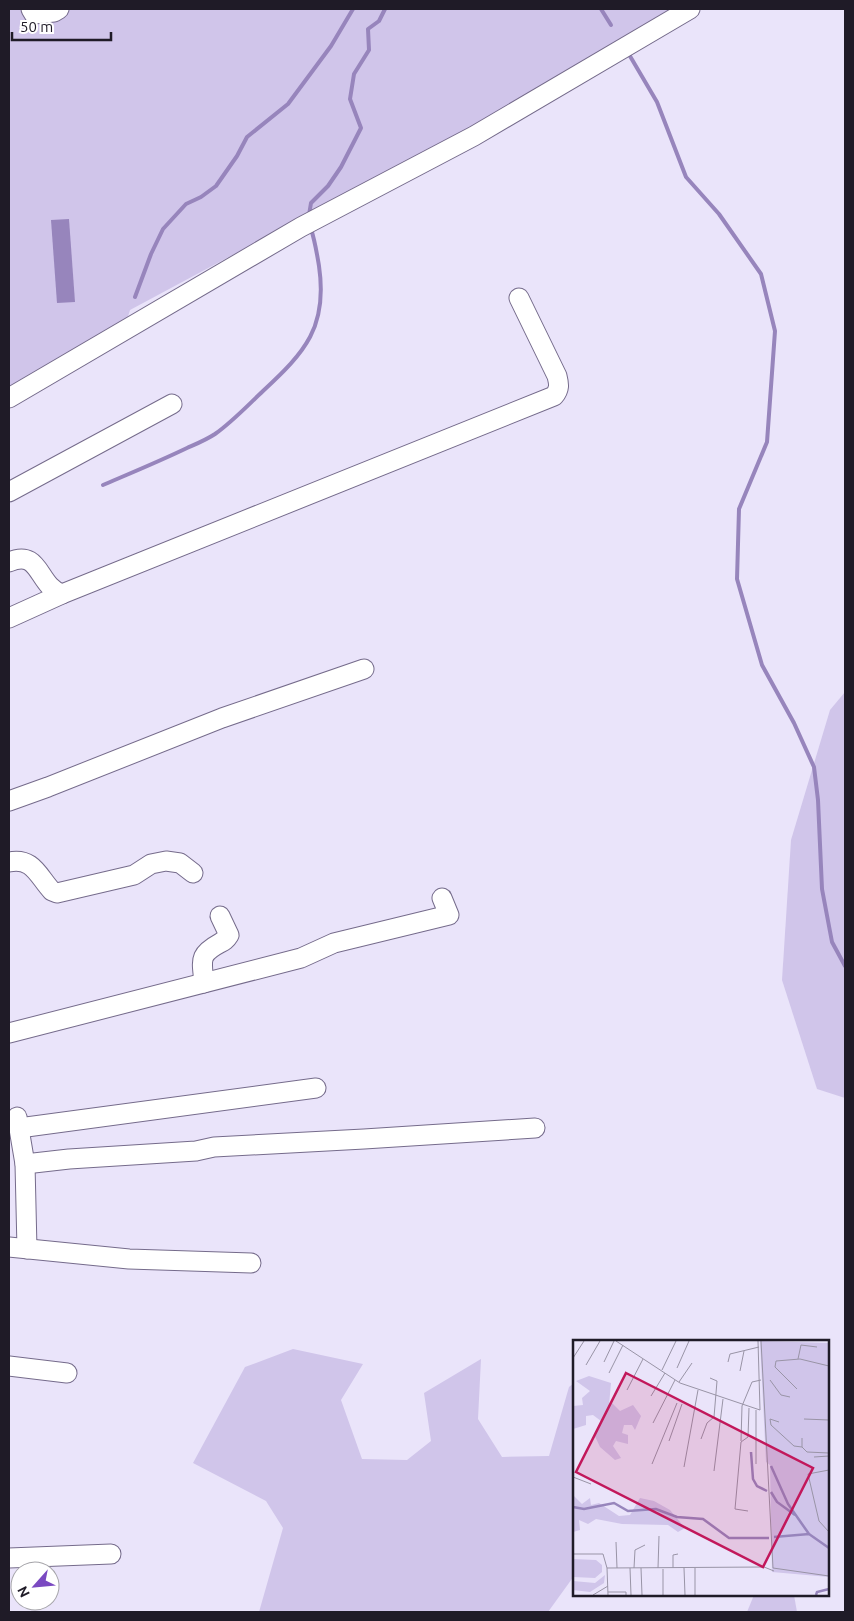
<svg xmlns="http://www.w3.org/2000/svg" width="854" height="1621" viewBox="0 0 854 1621" font-family="Ubuntu,sans-serif">
	<rect width="100%" height="100%" fill="#eae4fa"/>
	<g fill="#d0c5ea">
		<polygon points="9,9 691,9 130,310 120,342 9,406"/>
		<polygon points="845,692 845,1098 817,1089 782,980 791,840 830,710"/>
		<polygon points="293,1349 363,1364 341,1400 362,1459 407,1460 431,1441 424,1393 481,1359 478,1419 502,1457 549,1456 569,1387 574,1383 574,1576 548,1612 259,1612 283,1528 266,1501 193,1463 245,1367"/>
		<polygon points="754,1595 794,1595 797,1612 747,1612"/>
	</g>
	<polygon fill="#9785bc" points="69,219 75,302 57,303 51,220"/>
	<g fill="none" stroke-linecap="round" stroke-linejoin="round">
		<g stroke="#9785bc" stroke-width="4">
			<polyline points="601,9 611,25"/>
			<polyline points="627,51 657,102 686,177 719,214 761,274 775,331 767,442 739,509 737,579 762,665 794,723 814,767 818,800 822,889 832,942 845,966"/>
			<polyline points="309,215 311,203 328,186 341,167 361,128 350,99 354,74 369,50 368,29 379,21 385,9"/>
			<polyline points="135,297 151,254 163,229 186,204 201,197 216,186 237,156 247,137 288,104 331,46 353,9"/>
			<path d="M 103,485 C 131,473 160,461 187,448 C 196,444 206,440 215,434 C 232,422 247,406 263,391 C 305,352 328,327 319,266 C 317,254 315,241 311,229"/>
		</g>
		<defs>
			<g id="minor">
				<polyline points="31,9 34,14 54,12 59,9"/>
				<polyline points="9,398 301,227 474,136 690,9"/>
				<polyline points="9,492 172,404"/>
				<path d="M 9,562 C 41,548 37,586 62,594 L 554,396 C 560,389 559,384 557,376 L 519,298"/>
				<polyline points="9,618 62,594"/>
				<polyline points="9,801 48,787 222,718 364,669"/>
				<path d="M 9,862 C 33,857 38,876 52,891 L 57,893 L 134,875 L 151,864 L 166,861 L 180,863 L 193,873"/>
				<path d="M 204,983 C 202,960 198,955 220,943 C 224,941 226,940 229,935 L 220,916"/>
				<polyline points="9,1033 301,958 334,943 449,915 442,898"/>
				<polyline points="17,1117 25,1164 27,1249"/>
				<polyline points="19,1128 316,1088"/>
				<polyline points="25,1164 69,1159 196,1151 214,1147 364,1139 535,1128"/>
				<polyline points="9,1247 129,1259 251,1263"/>
				<polyline points="9,1366 67,1373"/>
				<polyline points="9,1558 111,1554"/>
			</g>
		</defs>
		<use href="#minor" stroke="#756b8b" stroke-width="21"/>
		<use href="#minor" stroke="#fff" stroke-width="19"/>
	</g>
	<g transform="translate(573 1340)">
		<rect width="256" height="256" fill="#eae4fa"/>
		<path d="M 187,1 L 256,3 L 256,237 L 199,232 L 197,125 L 193,122 ZM 16,36 L 38,43 L 36,65 L 39,63 L 47,71 L 60,65 L 68,76 L 62,90 L 59,85 L 51,85 L 49,93 L 55,95 L 55,104 L 43,101 L 40,106 L 48,118 L 42,120 L 27,107 L 21,94 L 28,81 L 20,75 L 13,76 L 13,85 L 0,89 L 0,66 L 10,65 L 9,58 L 17,51 L 3,41 ZM 0,155 L 9,164 L 17,158 L 18,165 L 26,163 L 46,176 L 57,175 L 67,158 L 81,161 L 97,170 L 112,188 L 105,192 L 95,185 L 49,184 L 23,179 L 15,184 L 6,180 L 7,190 L 0,192 ZM 0,219 L 23,220 L 29,225 L 29,232 L 22,238 L 0,237 ZM 32,235 L 31,243 L 17,252 L 0,250 L 0,241 L 22,243 Z" fill="#d0c5ea"/>
		<path fill="none" stroke="#9785bc" stroke-width="2.5" d="M 178,112 L 180,139 L 184,146 L 194,151M 198,126 L 215,164 L 236,194M 198,152 L 204,162 L 222,175M 0,167 L 11,169 L 41,163 L 55,171 L 83,169 L 104,177 L 130,179 L 156,198 L 196,198M 201,197 L 236,194 L 256,208M 243,255 L 244,252 L 256,249"/>
		<path fill="none" stroke="#9994a6" stroke-width="1" d="M 43,1 L 107,43 L 187,70 L 185,1M 188,1 L 200,228 L 256,236M 0,18 L 11,1M 225,19 L 228,5 L 244,7M 31,22 L 41,1M 155,22 L 157,14 L 186,7M 13,25 L 27,1M 104,28 L 116,1M 89,30 L 103,1M 167,31 L 171,11M 36,33 L 50,5M 197,40 L 208,55 L 217,57M 106,42 L 119,23M 224,49 L 202,27 L 203,21 L 227,19 L 256,26M 54,50 L 70,19M 78,56 L 92,33M 183,70 L 183,124M 231,79 L 256,80M 206,82 L 197,79 L 198,85 L 221,106 L 229,107M 80,83 L 102,40M 229,98 L 229,107 L 234,112 L 256,113M 128,99 L 134,83 L 141,77 L 144,41 L 137,38M 96,101 L 109,64M 168,101 L 169,66 L 179,42 L 188,40M 241,117 L 256,116M 79,124 L 104,63M 111,127 L 125,50M 256,130 L 235,134 L 246,181 L 256,192M 141,131 L 150,59M 0,137 L 18,144M 175,171 L 162,169 L 168,102 L 175,97 L 176,68M 43,202 L 44,228M 0,214 L 30,214 L 34,228M 57,228 L 58,255M 61,228 L 62,210 L 72,205M 68,228 L 69,255M 85,228 L 86,196M 100,228 L 100,215 L 105,214M 111,228 L 112,255M 35,252 L 53,252 L 53,255M 20,255 L 35,246M 35,255 L 34,228 L 191,227 L 201,231M 90,255 L 90,229M 122,255 L 122,228"/>
		<path fill="#c2185b" fill-opacity="0.15" stroke="#c2185b" stroke-width="2.5" d="M 53,33 L 240,128 L 190,227 L 3,132 Z"/>
		<rect width="256" height="256" fill="none" stroke="#1f1b27" stroke-width="2.5"/>
	</g>
	<rect width="854" height="1621" fill="none" stroke="#1f1b27" stroke-width="20"/>
	<g transform="translate(35 1586) rotate(243)"><circle r="24" fill="#ffffff" stroke="#a5a4a9"/>
	<path d="M0-4L9 19L0 12L-9 19Z" fill="#7a49c1"/>
	<text y="-8" font-size="14" font-weight="bold" text-anchor="middle" fill="#1f1b27">N</text>
	</g>
	<path d="M12 32v8h99v-8" fill="none" stroke="#1f1b27" stroke-width="2.5"/>
	<text x="20" y="32" font-size="15" fill="#1f1b27" stroke="#ffffff" stroke-width="4" paint-order="stroke">50 m</text>
</svg>
